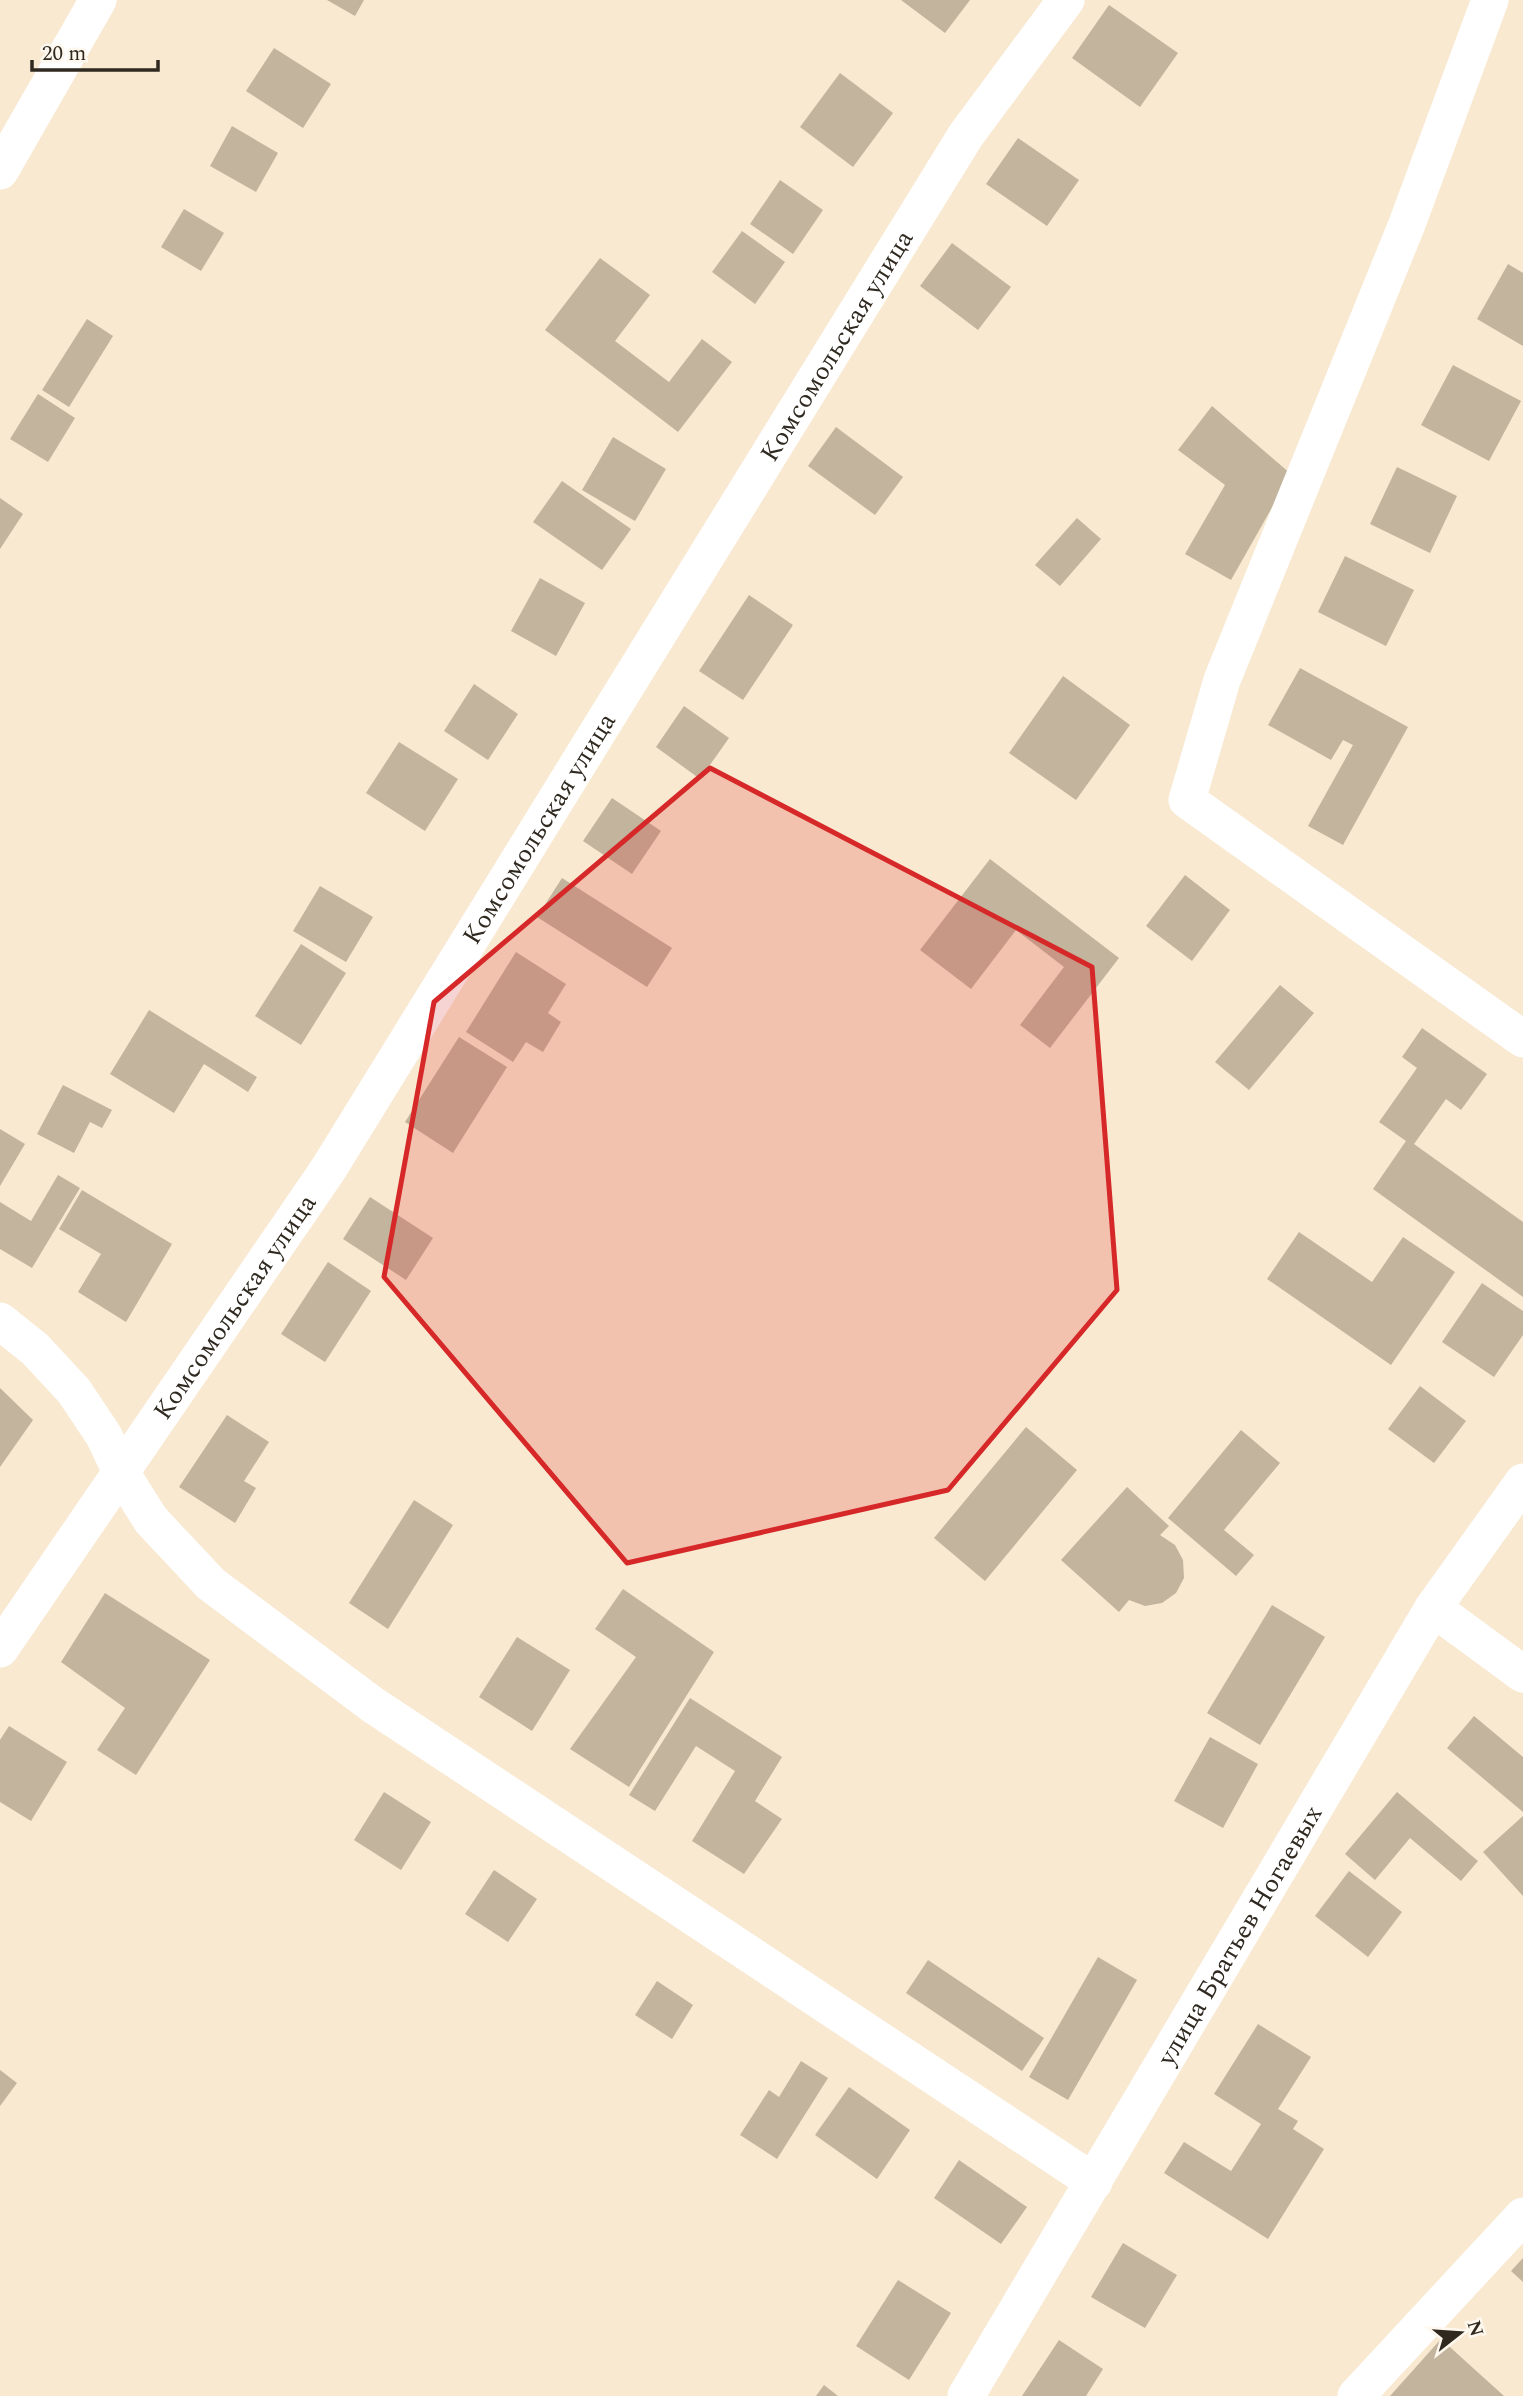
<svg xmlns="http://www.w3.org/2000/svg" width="1523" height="2396" viewBox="0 0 1523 2396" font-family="Spectral,serif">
	<rect width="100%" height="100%" fill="#f9e9d1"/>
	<g fill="#c3b49d">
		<polygon points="327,0 364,0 355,16"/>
		<polygon points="901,0 970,0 945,33"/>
		<polygon points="1109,5 1178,53 1140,107 1072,58"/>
		<polygon points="274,48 331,84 303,128 246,91"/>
		<polygon points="840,73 893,113 853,167 800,127"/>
		<polygon points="232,126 278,153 256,192 210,166"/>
		<polygon points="1018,138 1079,180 1047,226 986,184"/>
		<polygon points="780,180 823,210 793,254 750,224"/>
		<polygon points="184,209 224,233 201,271 161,247"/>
		<polygon points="742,231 785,262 755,304 712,272"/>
		<polygon points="952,243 1011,287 978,330 920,286"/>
		<polygon points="600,258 650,295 615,341 669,382 702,339 732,362 678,432 545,330"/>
		<polygon points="1508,264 1523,273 1523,346 1477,319"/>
		<polygon points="87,319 113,336 69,407 42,390"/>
		<polygon points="1453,365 1521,401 1489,461 1421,425"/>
		<polygon points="38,394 75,418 48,462 10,439"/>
		<polygon points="1212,406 1291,474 1231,580 1185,554 1225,485 1178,450"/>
		<polygon points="836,427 903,477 875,515 808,466"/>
		<polygon points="613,437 666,469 635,521 582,490"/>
		<polygon points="1397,467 1457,496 1430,553 1370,524"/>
		<polygon points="562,481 631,529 602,570 533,522"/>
		<polygon points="0,498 23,514 0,549"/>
		<polygon points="1077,518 1101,539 1060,586 1035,565"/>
		<polygon points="1345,556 1414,590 1386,646 1318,612"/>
		<polygon points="540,578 585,603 556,656 511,631"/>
		<polygon points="749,595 793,625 743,700 699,671"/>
		<polygon points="1300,668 1408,727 1343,845 1308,826 1353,745 1343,740 1331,760 1268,725"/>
		<polygon points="1063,676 1130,725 1076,800 1009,753"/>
		<polygon points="474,684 518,714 488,760 444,731"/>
		<polygon points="684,706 729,738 700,779 656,747"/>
		<polygon points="399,742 458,779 425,831 366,793"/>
		<polygon points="612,798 661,831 632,874 583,841"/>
		<polygon points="990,859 1119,958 1050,1048 1020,1025 1064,967 1016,930 971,989 920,950"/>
		<polygon points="1185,875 1230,910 1192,961 1146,926"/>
		<polygon points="562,878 672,948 647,987 537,917"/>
		<polygon points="320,886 373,917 346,962 293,931"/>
		<polygon points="301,944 346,973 301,1045 255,1016"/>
		<polygon points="516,952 566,984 548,1013 561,1022 543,1052 526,1042 513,1062 466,1032"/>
		<polygon points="1280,985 1314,1013 1249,1090 1215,1062"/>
		<polygon points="149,1010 257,1077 248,1092 204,1064 174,1113 110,1074"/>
		<polygon points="1422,1028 1487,1074 1461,1110 1446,1099 1414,1144 1523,1222 1523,1297 1373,1189 1406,1141 1379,1122 1417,1068 1402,1057"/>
		<polygon points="459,1037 507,1067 453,1153 405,1122"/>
		<polygon points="63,1085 112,1110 102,1128 90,1122 74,1153 37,1134"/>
		<polygon points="0,1129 25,1144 0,1186"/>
		<polygon points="58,1175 80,1188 32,1268 0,1249 0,1202 31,1221"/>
		<polygon points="82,1190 172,1244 126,1322 78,1292 101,1254 59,1229"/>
		<polygon points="370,1197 433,1238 406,1280 343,1239"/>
		<polygon points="1299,1232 1372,1282 1403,1237 1455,1272 1391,1365 1267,1279"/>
		<polygon points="328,1262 371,1291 325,1362 281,1334"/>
		<polygon points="1482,1283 1523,1311 1523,1335 1494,1377 1442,1342"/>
		<polygon points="1420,1386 1466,1421 1434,1463 1388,1429"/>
		<polygon points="0,1388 33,1420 0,1467"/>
		<polygon points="227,1415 269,1442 244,1481 256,1488 235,1523 179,1487"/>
		<polygon points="1026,1427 1077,1470 985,1581 934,1538"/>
		<polygon points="1241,1430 1280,1463 1224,1530 1254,1555 1236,1576 1168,1518"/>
		<polygon points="1127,1487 1169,1526 1160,1535 1175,1545 1183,1560 1184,1578 1176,1593 1162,1603 1145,1606 1129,1600 1119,1612 1061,1560"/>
		<polygon points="414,1500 453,1525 388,1629 349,1603"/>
		<polygon points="623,1589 714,1652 629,1787 570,1749 636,1657 595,1629"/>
		<polygon points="105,1593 210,1660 136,1775 97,1750 125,1708 61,1662"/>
		<polygon points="1272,1605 1325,1637 1260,1745 1207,1713"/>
		<polygon points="517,1637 570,1670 532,1731 479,1697"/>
		<polygon points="690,1698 782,1757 755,1801 782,1819 744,1874 692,1841 735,1771 696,1746 655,1811 629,1795"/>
		<polygon points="1474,1716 1523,1757 1523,1812 1447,1748"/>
		<polygon points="9,1726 67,1762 31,1821 0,1802 0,1740"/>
		<polygon points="1210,1737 1258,1764 1223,1828 1174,1801"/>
		<polygon points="384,1792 431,1822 401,1870 354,1840"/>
		<polygon points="1397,1792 1478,1861 1461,1881 1410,1838 1375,1880 1345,1854"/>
		<polygon points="1523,1816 1523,1896 1483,1852"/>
		<polygon points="494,1870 537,1899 508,1942 465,1914"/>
		<polygon points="1349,1871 1402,1912 1368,1957 1315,1916"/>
		<polygon points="1098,1957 1137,1980 1068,2100 1029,2077"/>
		<polygon points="928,1960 1044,2038 1022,2071 906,1993"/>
		<polygon points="657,1981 693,2005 672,2039 635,2015"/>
		<polygon points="1258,2024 1311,2057 1278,2109 1298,2121 1293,2129 1324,2149 1268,2239 1164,2173 1184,2142 1231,2171 1261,2124 1214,2094"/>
		<polygon points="801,2061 828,2078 777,2159 740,2135 769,2090 779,2097"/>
		<polygon points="0,2070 17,2083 0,2106"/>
		<polygon points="849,2087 910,2130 877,2179 815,2135"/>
		<polygon points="959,2160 1027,2207 1001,2244 934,2198"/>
		<polygon points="1123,2243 1177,2275 1145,2328 1091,2297"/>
		<polygon points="1523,2258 1523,2282 1511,2271"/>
		<polygon points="898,2280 951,2313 909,2380 856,2346"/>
		<polygon points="1441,2339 1504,2396 1390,2396"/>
		<polygon points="1059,2340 1103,2369 1086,2396 1022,2396"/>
		<polygon points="824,2385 838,2396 816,2396"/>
	</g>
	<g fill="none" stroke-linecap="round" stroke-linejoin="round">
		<g stroke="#fff" stroke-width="37">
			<polyline points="1490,0 1407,224 1222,680 1187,800 1523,1039"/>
			<polyline points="0,171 98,0"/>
			<polyline points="0,1321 35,1349 74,1391 104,1436 122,1474 151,1520 211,1584 373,1705 1094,2182"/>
			<polyline points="1433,1608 1523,1674"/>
			<path id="s1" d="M 0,1649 L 329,1168 L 966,135 L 1066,0"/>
			<path id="s2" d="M 966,2396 L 1433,1608 L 1523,1482"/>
			<polyline points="1356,2396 1523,2216"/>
		</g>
	</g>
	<path fill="#d62828" fill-opacity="0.2" stroke="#d62828" stroke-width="5" stroke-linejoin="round" d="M 710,768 L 1092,967 L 1117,1290 L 948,1490 L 627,1563 L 384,1277 L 434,1002 Z"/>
	<g text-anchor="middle" stroke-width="5" stroke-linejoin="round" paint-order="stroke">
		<g font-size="26" fill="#2f2920" stroke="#fef8ee">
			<text dy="9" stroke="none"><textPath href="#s1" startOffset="1549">Комсомольская улица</textPath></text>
			<text dy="9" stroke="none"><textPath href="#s1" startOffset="982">Комсомольская улица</textPath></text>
			<text dy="9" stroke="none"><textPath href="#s1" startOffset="415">Комсомольская улица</textPath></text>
			<text dy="9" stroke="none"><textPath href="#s2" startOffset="536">улица Братьев Ногаевых</textPath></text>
		</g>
	</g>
	<g transform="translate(1460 2333) rotate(73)" stroke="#fef8ee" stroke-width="5" paint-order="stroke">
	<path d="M0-5L12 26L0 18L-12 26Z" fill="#2f2920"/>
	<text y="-10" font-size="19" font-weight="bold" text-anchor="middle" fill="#2f2920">N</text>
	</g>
	<path d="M32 60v10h126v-10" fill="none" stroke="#2f2920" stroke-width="3.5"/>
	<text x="42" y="60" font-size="21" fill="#2f2920" stroke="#fef8ee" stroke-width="5" paint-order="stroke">20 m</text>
</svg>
